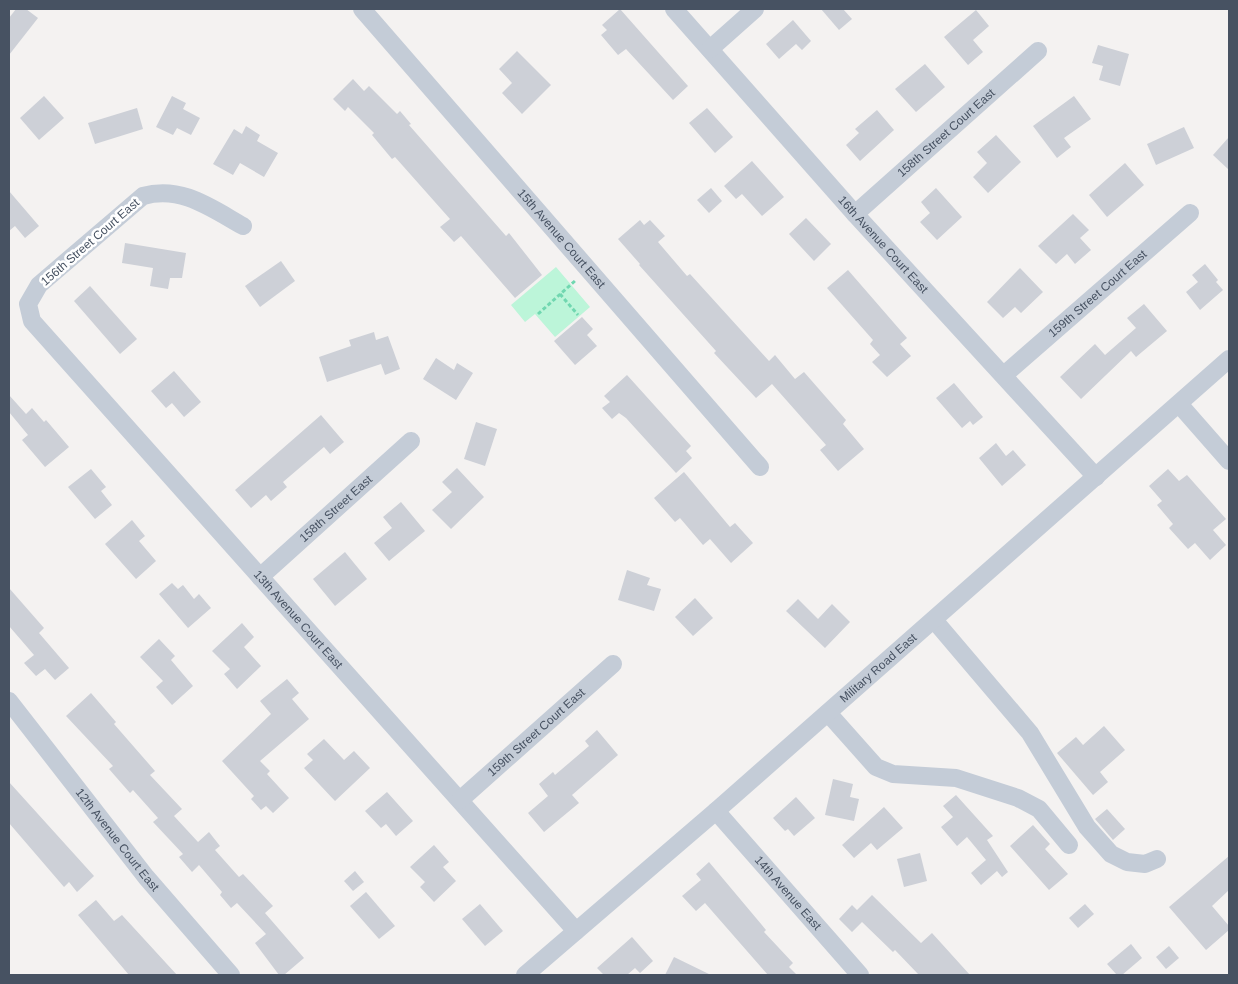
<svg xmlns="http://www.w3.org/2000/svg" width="1238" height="984" viewBox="0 0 1238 984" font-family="Arial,sans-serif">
	<rect width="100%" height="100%" fill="#f4f2f1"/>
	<polygon fill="#bcf5d9" points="556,267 590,307 555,337 535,314 525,322 511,305"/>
	<g fill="#cdd0d7">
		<polygon points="16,9 26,9 38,18 9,55 9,18"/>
		<polygon points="620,9 688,86 673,100 626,49 618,55 601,35 607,30 602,25"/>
		<polygon points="821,9 843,9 852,19 839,30"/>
		<polygon points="976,10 989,26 973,40 983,52 968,65 944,37"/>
		<polygon points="793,20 811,41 802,50 796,44 779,59 766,44"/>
		<polygon points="1098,45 1129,54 1120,86 1099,80 1103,66 1092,63"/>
		<polygon points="517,51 551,85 522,114 502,93 512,83 499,69"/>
		<polygon points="925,64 945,87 916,112 895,89"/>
		<polygon points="353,79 364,91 369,86 397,114 400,111 411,124 409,125 506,236 509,233 542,275 515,298 461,236 454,242 440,227 450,219 395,157 392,159 372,135 374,133 348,107 345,111 333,99"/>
		<polygon points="44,96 64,118 39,140 20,118"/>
		<polygon points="172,96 186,103 183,109 200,118 191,135 177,128 173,135 156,127"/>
		<polygon points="1074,96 1091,119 1064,138 1071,147 1057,158 1033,126"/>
		<polygon points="137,108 143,129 95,144 88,123"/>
		<polygon points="707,108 733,137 715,153 689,123"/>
		<polygon points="877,110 894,130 860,161 846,145 859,133 855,129"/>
		<polygon points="246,126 260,135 257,141 278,153 264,177 240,163 233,175 213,164 234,129 242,134"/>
		<polygon points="1184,127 1194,148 1156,165 1147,144"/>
		<polygon points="996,135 1021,162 988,193 973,177 987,163 977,152"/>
		<polygon points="1229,137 1229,170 1213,155"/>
		<polygon points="752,161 784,197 762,216 742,194 736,199 724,186"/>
		<polygon points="1125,163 1144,185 1107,217 1089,195"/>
		<polygon points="711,188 722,201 709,213 697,200"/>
		<polygon points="936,188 962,217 937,240 920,222 930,213 921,202"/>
		<polygon points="9,191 39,226 25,238 15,226 9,231"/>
		<polygon points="1073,214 1089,230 1080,238 1091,250 1075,264 1067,254 1056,264 1038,246"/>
		<polygon points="806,218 831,244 814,261 789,234"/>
		<polygon points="640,220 644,225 650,220 665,236 658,242 687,276 690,274 769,361 775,355 795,379 804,372 846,420 843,424 864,449 838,471 820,450 826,445 772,384 756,398 714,353 716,351 639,265 640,264 618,239"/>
		<polygon points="125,243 186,253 182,278 170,278 168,289 150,286 153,268 122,263"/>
		<polygon points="281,261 295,281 260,307 245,286"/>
		<polygon points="1205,264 1218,280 1216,282 1223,290 1200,310 1186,292 1198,282 1192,275"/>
		<polygon points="1020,268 1043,292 1021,313 1015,307 1003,318 987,302"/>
		<polygon points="848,270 907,338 900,344 911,356 887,377 872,362 880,355 870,344 873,340 827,288"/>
		<polygon points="90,286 137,339 120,354 74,301"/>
		<polygon points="1144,304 1167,331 1136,357 1131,351 1081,399 1060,377 1095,344 1105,355 1136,328 1127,318"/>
		<polygon points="582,317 593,329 587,335 597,346 575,365 554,341"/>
		<polygon points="374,332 376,340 388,336 400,369 385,375 381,364 327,382 319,357 351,346 349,340"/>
		<polygon points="436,358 454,370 457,363 473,373 456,400 423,379"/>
		<polygon points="174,371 201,402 184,417 172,403 166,408 151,391"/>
		<polygon points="627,375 691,446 686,451 692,458 676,473 626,418 619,413 612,419 602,408 610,402 604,396"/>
		<polygon points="954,383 983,417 973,425 970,421 962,428 936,398"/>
		<polygon points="9,395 26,414 32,408 44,422 46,420 69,447 45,467 22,440 28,435 9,412"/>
		<polygon points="321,415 344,442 330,454 324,447 283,482 287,487 271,501 266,495 251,508 235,490"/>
		<polygon points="476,422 497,429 485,466 464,459"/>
		<polygon points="996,443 1006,456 1013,450 1026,465 1002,486 979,458"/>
		<polygon points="457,468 484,497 451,529 432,510 452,492 442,482"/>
		<polygon points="91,469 106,487 101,491 112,505 95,519 68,487"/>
		<polygon points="1168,469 1179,481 1187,475 1226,519 1213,530 1226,545 1210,560 1195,543 1188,549 1169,528 1173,524 1157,505 1162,501 1149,486"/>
		<polygon points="684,472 730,527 735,523 753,543 731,563 710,539 703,545 680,518 675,522 654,498"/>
		<polygon points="401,502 425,531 389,561 374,543 392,528 383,517"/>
		<polygon points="132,520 145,536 139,541 156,561 136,579 105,544"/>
		<polygon points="345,552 367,579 335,606 313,579"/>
		<polygon points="627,570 650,578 647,585 661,589 654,611 618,600"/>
		<polygon points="172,583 178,589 183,585 194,599 199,594 211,608 188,628 159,594"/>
		<polygon points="9,588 44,628 39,633 69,668 55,680 45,669 36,676 24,663 34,655 9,626"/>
		<polygon points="695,598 713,618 693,636 675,617"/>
		<polygon points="798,599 818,619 832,604 850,622 825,648 786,611"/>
		<polygon points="242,623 254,637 244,647 261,666 237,689 224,674 230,669 212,651"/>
		<polygon points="159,639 175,656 171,660 193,686 172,705 156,687 163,681 140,657"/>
		<polygon points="287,679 299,693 292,699 309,719 260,761 270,771 267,774 289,798 273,813 266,806 261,810 251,799 254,796 222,761 271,714 260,701"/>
		<polygon points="91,693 116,722 114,724 155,771 150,775 182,809 174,816 198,842 209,832 220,846 215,850 239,877 243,874 273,906 265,913 304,958 284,975 279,975 255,943 266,934 237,903 231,908 220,895 222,892 199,865 192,872 179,857 183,854 153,822 158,818 133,790 130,793 109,769 113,766 66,716"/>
		<polygon points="1104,726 1125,750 1100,772 1108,782 1093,795 1057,753 1076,737 1083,745"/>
		<polygon points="597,730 618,755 572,795 579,803 544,832 528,813 548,796 539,784 553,772 555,775 589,746 585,741"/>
		<polygon points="324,739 344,760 354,751 370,768 335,801 304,768 313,760 307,754"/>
		<polygon points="833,779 853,784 850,797 859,799 854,821 825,815"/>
		<polygon points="9,782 94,876 77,892 69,882 64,887 9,823"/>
		<polygon points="387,792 413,821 396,836 386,824 381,828 365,811"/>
		<polygon points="956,795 993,836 987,840 1008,872 1002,877 997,871 981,885 971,873 986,860 967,837 957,846 941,827 953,817 943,806"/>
		<polygon points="796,797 815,818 794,836 788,829 785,831 773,818"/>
		<polygon points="884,807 903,828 877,850 871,843 854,858 842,845"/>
		<polygon points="1107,809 1125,829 1113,840 1095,819"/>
		<polygon points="1033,825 1050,844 1045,849 1068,874 1049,890 1010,846"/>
		<polygon points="434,845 449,862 443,867 456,881 434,902 420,887 425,882 410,867"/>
		<polygon points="920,853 927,881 904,887 897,859"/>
		<polygon points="1229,856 1229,890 1212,906 1229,926 1229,930 1206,950 1169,907"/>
		<polygon points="709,862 766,930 764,932 793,963 789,967 797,975 768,975 705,903 696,911 682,896 701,880 696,874"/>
		<polygon points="355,871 364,882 353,891 344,881"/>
		<polygon points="366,892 395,926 379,939 350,906"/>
		<polygon points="872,895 921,943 932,933 970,975 919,975 895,950 893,952 862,922 852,932 839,919 852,905 857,910"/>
		<polygon points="96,900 114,921 122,915 177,975 129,975 78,915"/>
		<polygon points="480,904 503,931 485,946 462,919"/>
		<polygon points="1085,904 1094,914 1078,928 1069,918"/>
		<polygon points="632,937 653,961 640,973 635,968 627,975 604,975 597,968"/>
		<polygon points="1131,944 1142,958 1122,975 1117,975 1107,964"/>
		<polygon points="1169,946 1179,958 1166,969 1156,957"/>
		<polygon points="674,957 711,975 665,975"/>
	</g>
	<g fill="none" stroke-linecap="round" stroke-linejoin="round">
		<g stroke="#70d7b0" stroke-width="3" stroke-dasharray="4 2.5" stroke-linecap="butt">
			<polyline points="560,294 578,315"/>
			<polyline points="538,314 576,280"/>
		</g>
		<g stroke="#c4ccd7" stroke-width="18">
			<path id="s1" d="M 362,9 L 760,467"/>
			<path id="s2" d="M 674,9 L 855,214 L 1096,477"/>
			<polyline points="710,49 755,9"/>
			<path id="s3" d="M 855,214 L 1038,51"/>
			<path id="s4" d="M 243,226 C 211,208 181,185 143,196 L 39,285 L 28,304 L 32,321 L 576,931"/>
			<path id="s5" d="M 1004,375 L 1190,213"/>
			<polyline points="1179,404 1229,461"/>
			<path id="s6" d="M 260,577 L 411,441"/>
			<polyline points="934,620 1030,733 1087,827 1111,854 1127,862 1145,864 1157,859"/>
			<path id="s7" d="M 9,701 L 146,877 L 231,975"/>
			<polyline points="828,713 876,767 893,774 956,778 1018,798 1039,809 1069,845"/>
			<path id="s8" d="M 460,800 L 613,664"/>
			<path id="s9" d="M 716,811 L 860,975"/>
			<path id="s10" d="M 525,975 L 716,811 L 1229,359"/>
		</g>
	</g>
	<g text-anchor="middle" stroke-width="5" stroke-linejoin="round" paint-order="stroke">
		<g font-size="12" fill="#475262" stroke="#fff">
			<text dy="4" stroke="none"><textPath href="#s3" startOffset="122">158th Street Court East</textPath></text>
			<text dy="4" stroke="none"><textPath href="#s1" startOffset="304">15th Avenue Court East</textPath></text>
			<text transform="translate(90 242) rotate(-41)" y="4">156th Street Court East</text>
			<text dy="4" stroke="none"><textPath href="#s2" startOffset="315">16th Avenue Court East</textPath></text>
			<text dy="4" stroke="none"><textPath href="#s5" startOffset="124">159th Street Court East</textPath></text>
			<text dy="4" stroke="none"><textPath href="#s6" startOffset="102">158th Street East</textPath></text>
			<text dy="4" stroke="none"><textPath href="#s4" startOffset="684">13th Avenue Court East</textPath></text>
			<text dy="4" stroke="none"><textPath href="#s10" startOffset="468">Military Road East</textPath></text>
			<text dy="4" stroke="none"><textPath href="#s8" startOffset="102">159th Street Court East</textPath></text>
			<text dy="4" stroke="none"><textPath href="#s7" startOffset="176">12th Avenue Court East</textPath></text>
			<text dy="4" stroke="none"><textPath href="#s9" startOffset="109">14th Avenue East</textPath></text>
		</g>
	</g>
	<rect width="1238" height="984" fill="none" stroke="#475262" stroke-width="20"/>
</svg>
